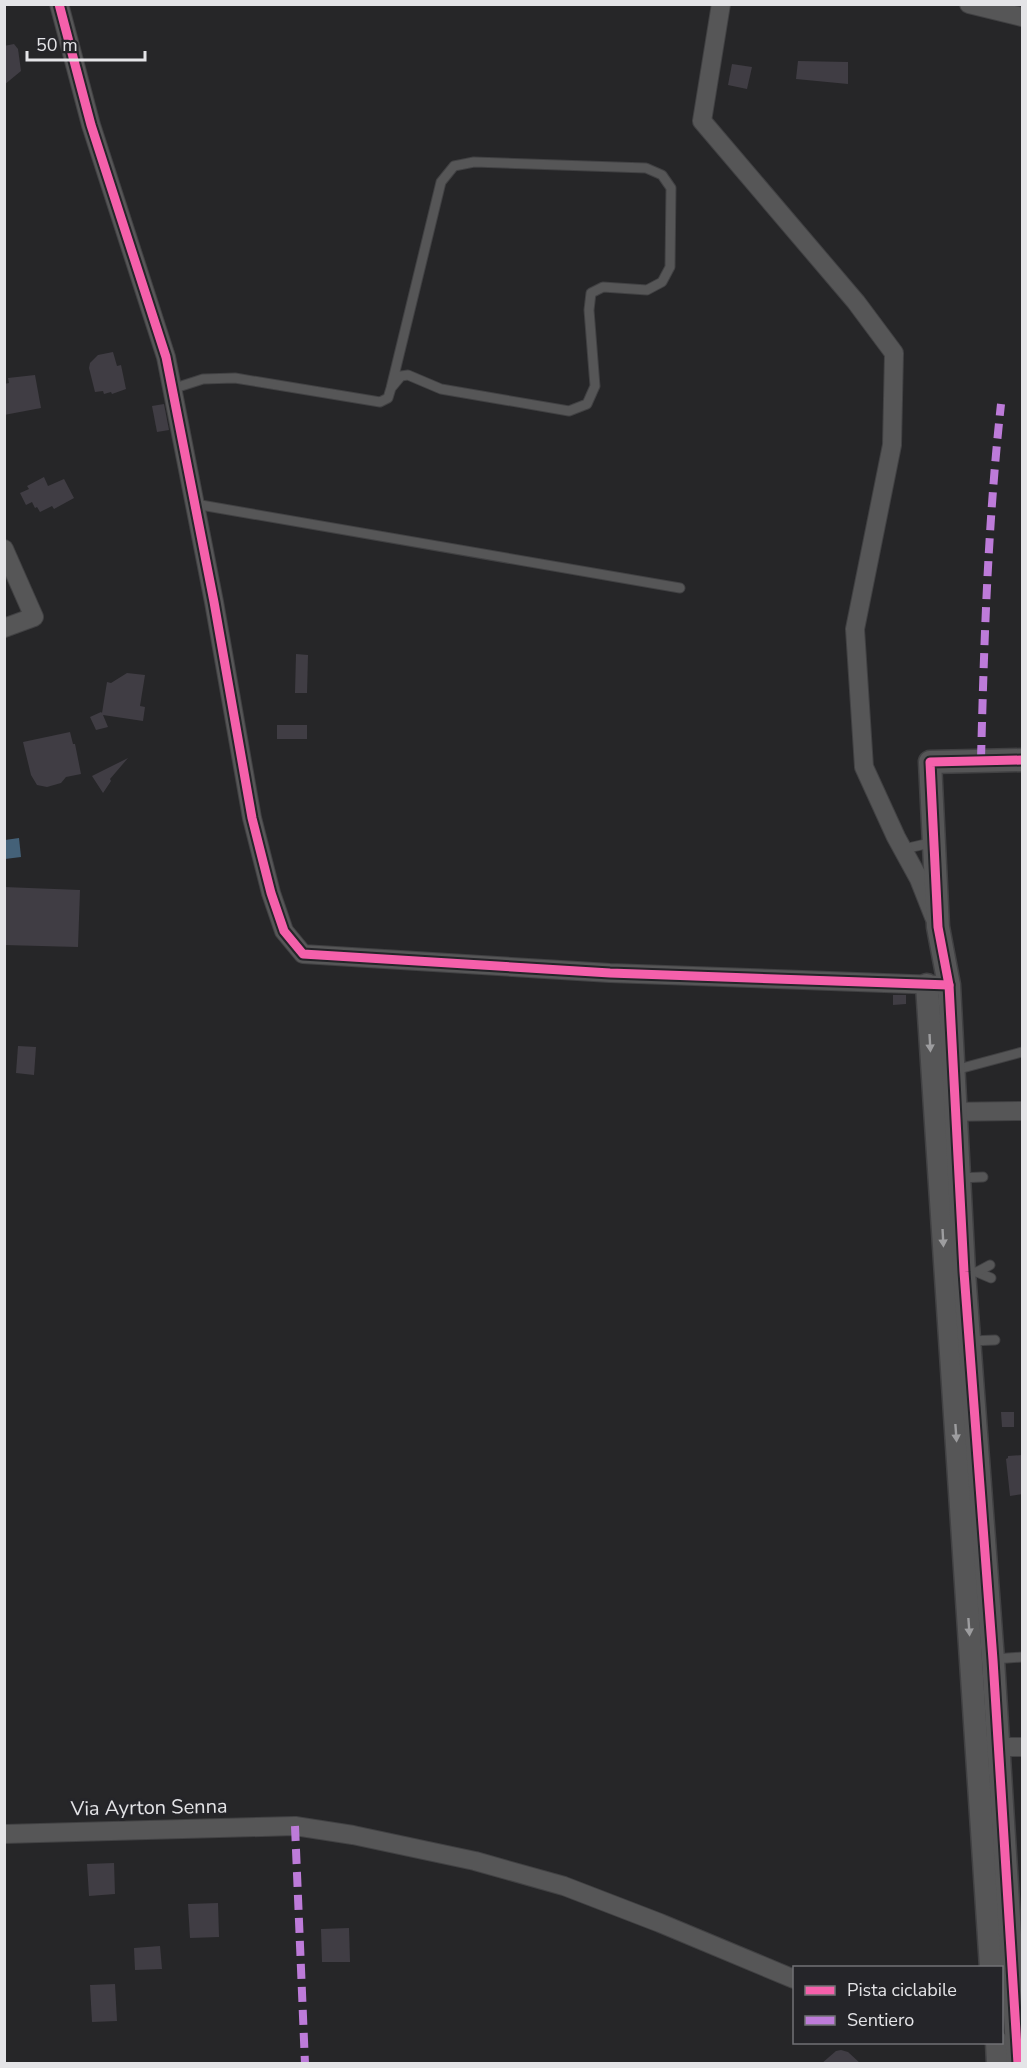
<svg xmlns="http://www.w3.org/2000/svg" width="1027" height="2068" viewBox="0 0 1027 2068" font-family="'Nunito Sans',sans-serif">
	<rect width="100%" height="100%" fill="#262628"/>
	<polygon fill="#446178" points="19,838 21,857 5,859 5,840"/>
	<g fill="#403d44">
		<polygon points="14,44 18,49 21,71 4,85 4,46"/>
		<polygon points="798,61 848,62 848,84 796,79"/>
		<polygon points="732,64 752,67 747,89 728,85"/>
		<polygon points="113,352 117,366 121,365 126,389 112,394 111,392 104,394 103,391 95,392 89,368 90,363 98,355"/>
		<polygon points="35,375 41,408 4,415 4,384 9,383 8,378"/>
		<polygon points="164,404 169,430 157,432 152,406"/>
		<polygon points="44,477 48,486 64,479 74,498 54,509 52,506 40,512 37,507 35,508 32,502 26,505 20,493 29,489 27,486"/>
		<polygon points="296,654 308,655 307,693 295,693"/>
		<polygon points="127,673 145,675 140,706 145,707 143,721 103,715 108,727 96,730 90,717 101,712 102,713 107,682 111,683"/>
		<rect x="277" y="725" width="30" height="14"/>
		<polygon points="70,732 73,744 75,744 81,774 66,777 61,783 47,787 37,785 31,775 23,742"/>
		<polygon points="128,758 110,779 111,781 103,793 92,776"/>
		<polygon points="4,887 80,890 78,947 4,945"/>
		<polygon points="893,995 906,995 906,1004 893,1005"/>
		<polygon points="18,1046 36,1047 34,1075 16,1073"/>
		<polygon points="1001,1412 1014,1412 1014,1427 1002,1427"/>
		<polygon points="1023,1455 1023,1472 1021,1472 1023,1494 1010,1496 1006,1459 1008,1458 1008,1456"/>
		<polygon points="114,1863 115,1894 89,1896 87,1864"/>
		<polygon points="218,1903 219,1937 190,1938 188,1904"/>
		<polygon points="349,1928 350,1962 322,1962 321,1929"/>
		<polygon points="160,1946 162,1969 135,1970 134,1948"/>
		<polygon points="115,1984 117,2021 92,2022 90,1985"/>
		<polygon points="841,2050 848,2052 861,2064 821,2064 836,2051"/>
	</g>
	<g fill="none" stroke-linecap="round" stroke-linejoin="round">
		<defs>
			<g id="service">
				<polyline points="172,389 203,379 235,378 380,402 388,398 391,388 441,182 454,166 474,162 646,168 662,175 671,188 670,267 662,282 647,290 603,287 591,293 589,310 595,386 587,404 569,411 441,389 408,375 401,376 391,388"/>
				<polyline points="195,504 680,588"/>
				<polyline points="904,849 934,842"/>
				<polyline points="955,1070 1022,1052"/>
				<polyline points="959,1178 983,1177"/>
				<polyline points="966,1272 977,1272 991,1278"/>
				<polyline points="977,1272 990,1265"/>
				<polyline points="971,1341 995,1340"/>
				<polyline points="994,1659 1022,1657"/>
			</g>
			<g id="minor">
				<polyline points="59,4 91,125 166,357 214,602 252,818 271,893 284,931 303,954 610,973 939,985"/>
				<polyline points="721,4 702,121 856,302 894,353 892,445 855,629 864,767 896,837 919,879 934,917"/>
				<polyline points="969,4 1022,17"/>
				<polyline points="4,549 34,617 4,628"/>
				<polyline points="942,1112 1022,1111"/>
				<polyline points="985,1747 1022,1747"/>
				<polyline points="4,1834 295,1826 353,1835 475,1861 564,1886 660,1923 794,1979"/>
			</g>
			<g id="tertiary">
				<polyline points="927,985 991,1968"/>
				<polyline points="997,2042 998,2064"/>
				<polyline points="1018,2064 993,1660 964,1272 949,985 938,927 930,762 1022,760"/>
			</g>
		</defs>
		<use href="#service" stroke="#414143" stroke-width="11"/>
		<use href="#minor" stroke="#414143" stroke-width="20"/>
		<use href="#tertiary" stroke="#414143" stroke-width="25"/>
		<use href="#service" stroke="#565657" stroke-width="9"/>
		<use href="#minor" stroke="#565657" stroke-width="18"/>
		<use href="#tertiary" stroke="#565657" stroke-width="22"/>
		<g stroke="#bd7bd9" stroke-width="8" stroke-dasharray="15 8" stroke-linecap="butt">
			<path d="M 981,760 C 984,641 988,522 1001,404"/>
			<polyline points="295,1826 305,2064"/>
		</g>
		<defs>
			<g id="cycleway">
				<polyline points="59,4 91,125 166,357 214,602 252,818 271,893 284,931 303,954 610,973 949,985"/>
				<polyline points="1018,2064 993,1660 964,1272 949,985 938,927 930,762 1022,760"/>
			</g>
		</defs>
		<use href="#cycleway" stroke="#252529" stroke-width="13"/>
		<use href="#cycleway" stroke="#f560ab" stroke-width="9"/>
	</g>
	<defs><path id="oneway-solid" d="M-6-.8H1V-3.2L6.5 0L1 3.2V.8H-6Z" transform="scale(1.5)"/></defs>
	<g fill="#9d9d9f">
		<use href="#oneway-solid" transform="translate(930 1043) rotate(87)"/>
		<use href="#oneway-solid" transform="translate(943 1238) rotate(87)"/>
		<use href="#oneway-solid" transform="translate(956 1433) rotate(86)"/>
		<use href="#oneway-solid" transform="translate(969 1627) rotate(86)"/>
	</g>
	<g text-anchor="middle" stroke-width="6" stroke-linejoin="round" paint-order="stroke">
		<g font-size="20" fill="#e4e4e7" stroke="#252529">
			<text transform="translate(149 1807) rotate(-1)" y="7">Via Ayrton Senna</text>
		</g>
	</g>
	<rect width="1027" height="2068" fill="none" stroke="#e4e4e7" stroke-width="12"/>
	<rect x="793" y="1966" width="210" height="78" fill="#252529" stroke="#717175" stroke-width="1.5"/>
	<rect x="805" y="1986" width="30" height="9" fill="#f560ab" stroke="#717175" stroke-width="1.5"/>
	<text x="847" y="1996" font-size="18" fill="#e4e4e7">Pista ciclabile</text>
	<rect x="805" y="2016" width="30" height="9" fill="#bd7bd9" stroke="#717175" stroke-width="1.5"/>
	<text x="847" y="2026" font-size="18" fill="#e4e4e7">Sentiero</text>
	<path d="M27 51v9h118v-9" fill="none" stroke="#e4e4e7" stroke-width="3"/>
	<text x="36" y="51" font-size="18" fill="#e4e4e7" stroke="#252529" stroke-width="4.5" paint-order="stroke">50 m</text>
</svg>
